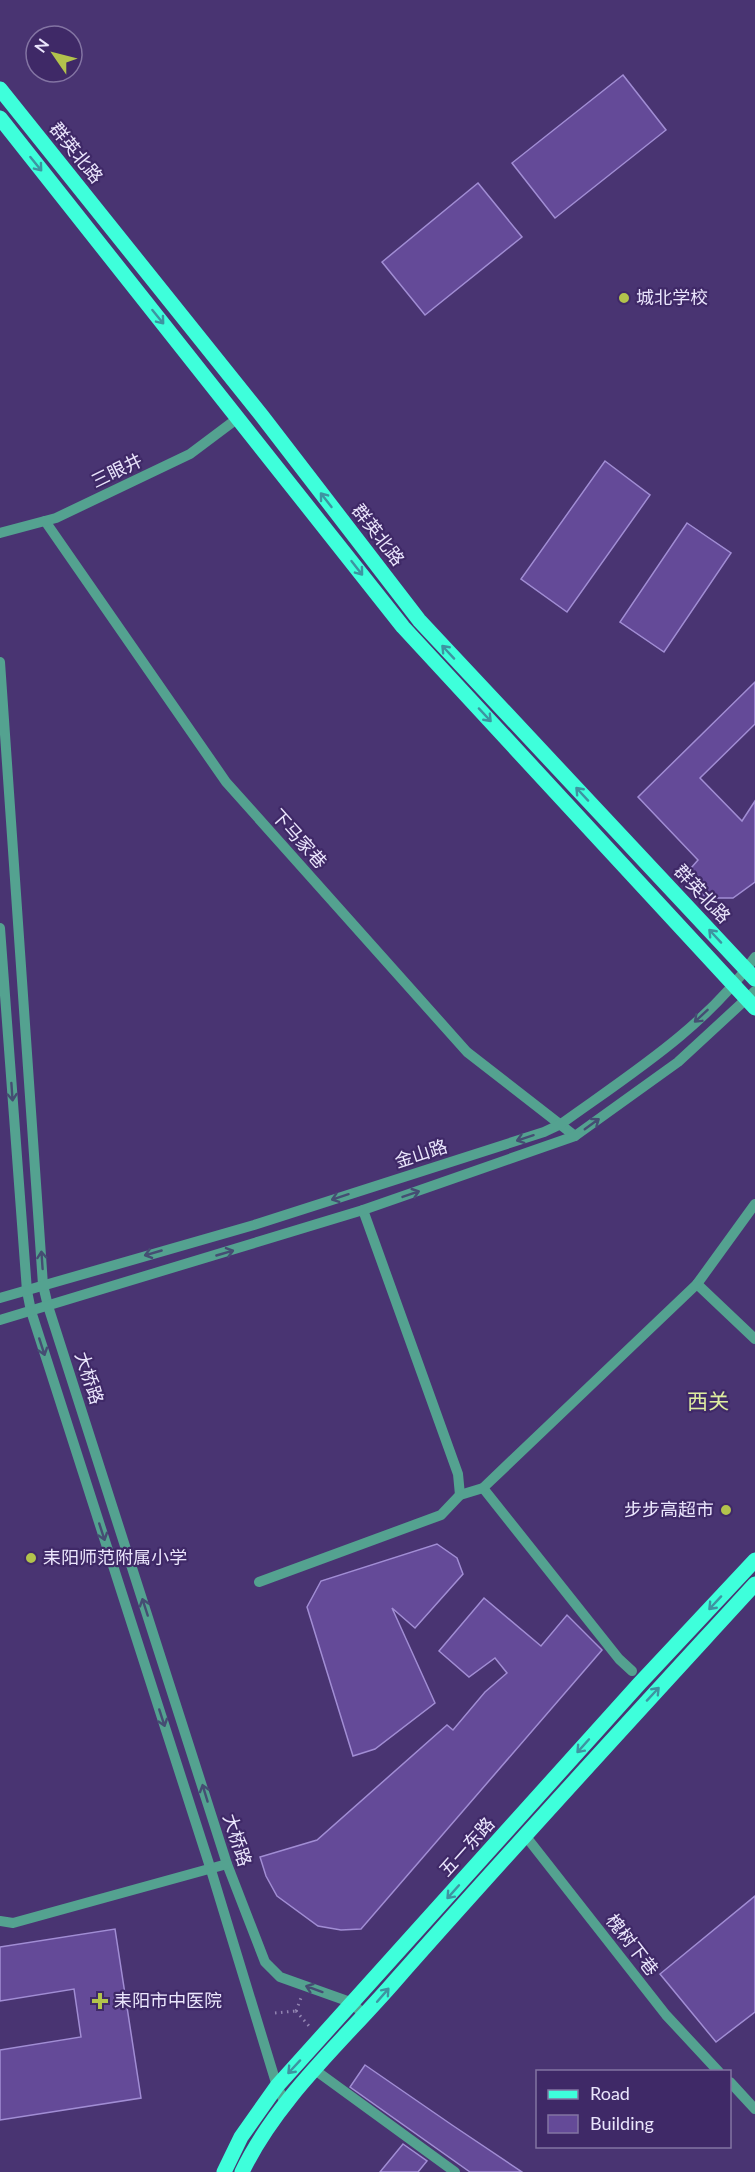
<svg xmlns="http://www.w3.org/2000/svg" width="755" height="2172" viewBox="0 0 755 2172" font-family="Lato,'Noto Sans SC',sans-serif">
	<rect width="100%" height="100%" fill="#493472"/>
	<g fill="#644a98" stroke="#a18dd4" stroke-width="1.5">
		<polygon points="623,75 666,130 555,218 512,163"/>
		<polygon points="478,183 522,237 425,315 382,262"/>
		<polygon points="605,461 650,495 567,612 521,579"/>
		<polygon points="687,523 731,553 664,652 620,622"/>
		<polygon points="755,682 755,724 700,778 742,821 755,801 755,882 733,898 706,898 685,875 698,860 638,797"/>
		<polygon points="437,1544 457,1558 463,1574 415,1628 392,1608 435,1703 375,1749 353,1756 307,1607 321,1581"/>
		<polygon points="484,1598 541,1646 567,1615 602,1650 361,1929 341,1930 318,1926 277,1896 266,1876 260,1857 317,1840 447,1725 453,1730 485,1692 507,1673 495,1658 469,1677 439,1651"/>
		<polygon points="755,1896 755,2012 716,2042 660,1974"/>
		<polygon points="115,1929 141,2098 0,2120 0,2050 81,2037 74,1989 0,2001 0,1947"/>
		<polygon points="365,2065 452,2125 522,2172 470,2172 350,2087"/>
		<polygon points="403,2144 427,2161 418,2172 380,2172"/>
	</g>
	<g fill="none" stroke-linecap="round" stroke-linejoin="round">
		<g stroke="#9284b1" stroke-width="3" stroke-dasharray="1.5 4.5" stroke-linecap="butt">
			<polyline points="296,2011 309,2026"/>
			<polyline points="296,2011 301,1998"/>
			<polyline points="275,2013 296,2011"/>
		</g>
		<g stroke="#54a290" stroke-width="10">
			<polyline points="45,521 226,782 467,1052 575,1136"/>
			<polyline points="0,533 56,518 190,454 238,418"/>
			<polyline points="0,662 43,1285 48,1306 227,1864 265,1962 280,1977 353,2003 364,2016"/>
			<polyline points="0,928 27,1291 31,1311 211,1870 277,2086 286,2105"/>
			<polyline points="363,1210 458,1474 460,1495"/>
			<polyline points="697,1284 755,1339"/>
			<path d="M 0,1298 L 254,1225 L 544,1132 L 561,1124 C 629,1075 706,1027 755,957"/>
			<polyline points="0,1320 363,1210 575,1136 678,1062 755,991"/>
			<polyline points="483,1488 619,1659 632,1671"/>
			<polyline points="259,1582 441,1515 460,1495 483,1488 697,1284 755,1204"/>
			<polyline points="524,1834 666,2015 719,2072"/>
			<polyline points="0,1921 13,1923 227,1864"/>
			<polyline points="315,2070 455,2172"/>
			<polyline points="730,2082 755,2109"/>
		</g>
		<g stroke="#3effdb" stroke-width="15">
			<polyline points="0,89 262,416 419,620 755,979"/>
			<polyline points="0,118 403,627 755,1008"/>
			<polyline points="224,2172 241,2137 277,2086 639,1684 755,1560"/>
			<path d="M 242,2172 C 277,2099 342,2042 395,1981 C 513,1847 634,1716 755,1584"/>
		</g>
	</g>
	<defs><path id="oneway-shaft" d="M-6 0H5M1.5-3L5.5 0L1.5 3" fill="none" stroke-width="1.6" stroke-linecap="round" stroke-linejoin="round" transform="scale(1.5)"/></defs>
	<g stroke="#3e94a1">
		<use href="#oneway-shaft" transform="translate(36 164) rotate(51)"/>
		<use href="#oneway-shaft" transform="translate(158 317) rotate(51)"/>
		<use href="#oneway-shaft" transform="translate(326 500) rotate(-128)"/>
		<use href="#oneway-shaft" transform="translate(357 568) rotate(52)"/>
		<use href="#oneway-shaft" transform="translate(448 652) rotate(-133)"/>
		<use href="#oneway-shaft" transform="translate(485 715) rotate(47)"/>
		<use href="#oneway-shaft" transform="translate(582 794) rotate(-133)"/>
		<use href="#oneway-shaft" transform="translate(715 936) rotate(-133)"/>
		<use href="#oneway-shaft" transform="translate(715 1603) rotate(133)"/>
		<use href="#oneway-shaft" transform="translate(653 1694) rotate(-47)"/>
		<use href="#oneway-shaft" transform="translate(583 1746) rotate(132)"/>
		<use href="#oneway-shaft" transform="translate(453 1892) rotate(132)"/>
		<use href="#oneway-shaft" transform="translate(383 1995) rotate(-49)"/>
		<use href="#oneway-shaft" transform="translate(294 2067) rotate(133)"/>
	</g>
	<g stroke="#454d73">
		<use href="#oneway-shaft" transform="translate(701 1016) rotate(137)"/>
		<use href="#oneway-shaft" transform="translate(12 1092) rotate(86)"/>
		<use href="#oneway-shaft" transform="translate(592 1124) rotate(-36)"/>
		<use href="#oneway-shaft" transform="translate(525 1138) rotate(162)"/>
		<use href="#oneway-shaft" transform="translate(411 1194) rotate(-19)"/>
		<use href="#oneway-shaft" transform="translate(340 1197) rotate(162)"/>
		<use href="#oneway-shaft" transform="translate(153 1253) rotate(164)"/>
		<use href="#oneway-shaft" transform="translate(225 1253) rotate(-16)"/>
		<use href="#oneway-shaft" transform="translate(42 1260) rotate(-94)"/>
		<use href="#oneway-shaft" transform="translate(42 1347) rotate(72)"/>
		<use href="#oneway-shaft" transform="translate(102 1532) rotate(72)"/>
		<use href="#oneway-shaft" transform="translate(145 1607) rotate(-108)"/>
		<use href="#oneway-shaft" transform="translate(162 1718) rotate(72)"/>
		<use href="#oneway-shaft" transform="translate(205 1793) rotate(-107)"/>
		<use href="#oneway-shaft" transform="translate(314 1989) rotate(-160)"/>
	</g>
	<g fill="#b2c34c" stroke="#3f2967" stroke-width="2">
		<circle cx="624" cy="298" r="6"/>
		<circle cx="726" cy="1510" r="6"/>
		<circle cx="31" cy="1558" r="6"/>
		<path d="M97 1992h6v6h6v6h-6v6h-6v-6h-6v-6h6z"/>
	</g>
	<g text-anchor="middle" stroke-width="4.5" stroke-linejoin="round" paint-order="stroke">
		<g font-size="18" fill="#eae5fc" stroke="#3f2967">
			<text transform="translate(76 153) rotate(51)" y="6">群英北路</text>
			<text transform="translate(117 471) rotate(-26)" y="6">三眼井</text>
			<text transform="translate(378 535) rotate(52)" y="6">群英北路</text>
			<text transform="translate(299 839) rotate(48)" y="6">下马家巷</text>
			<text transform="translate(702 894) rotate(47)" y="6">群英北路</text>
			<text transform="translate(421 1154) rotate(-18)" y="6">金山路</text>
			<text transform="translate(89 1378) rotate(72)" y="6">大桥路</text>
			<text transform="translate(237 1840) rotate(72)" y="6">大桥路</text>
			<text transform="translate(467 1847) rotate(-48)" y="6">五一东路</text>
			<text transform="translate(632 1945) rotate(52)" y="6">槐树下巷</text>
		</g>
		<g font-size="18" fill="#eae5fc" stroke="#3f2967" text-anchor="start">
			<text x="636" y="304">城北学校</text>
			<text x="714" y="1516" text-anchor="end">步步高超市</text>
			<text x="43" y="1564">耒阳师范附属小学</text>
			<text x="114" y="2007">耒阳市中医院</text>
		</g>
		<g font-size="21" fill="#dfeda0" stroke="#3f2967">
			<text x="708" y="1409">西关</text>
		</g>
	</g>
	<rect x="536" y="2070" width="195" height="78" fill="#3f2967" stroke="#8374a3" stroke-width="1.5"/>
	<rect x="548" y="2090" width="30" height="9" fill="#3effdb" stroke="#8374a3" stroke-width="1.5"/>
	<text x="590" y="2100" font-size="18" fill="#eae5fc">Road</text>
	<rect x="548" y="2115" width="30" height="18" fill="#644a98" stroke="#8374a3" stroke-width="1.5"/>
	<text x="590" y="2130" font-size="18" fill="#eae5fc">Building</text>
	<g transform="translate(54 54) rotate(305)"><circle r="28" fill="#3f2967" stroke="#8374a3" stroke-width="1.5"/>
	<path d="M0-4.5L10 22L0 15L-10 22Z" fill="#b2c34c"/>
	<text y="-9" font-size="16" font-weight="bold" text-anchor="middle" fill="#eae5fc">N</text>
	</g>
</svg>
